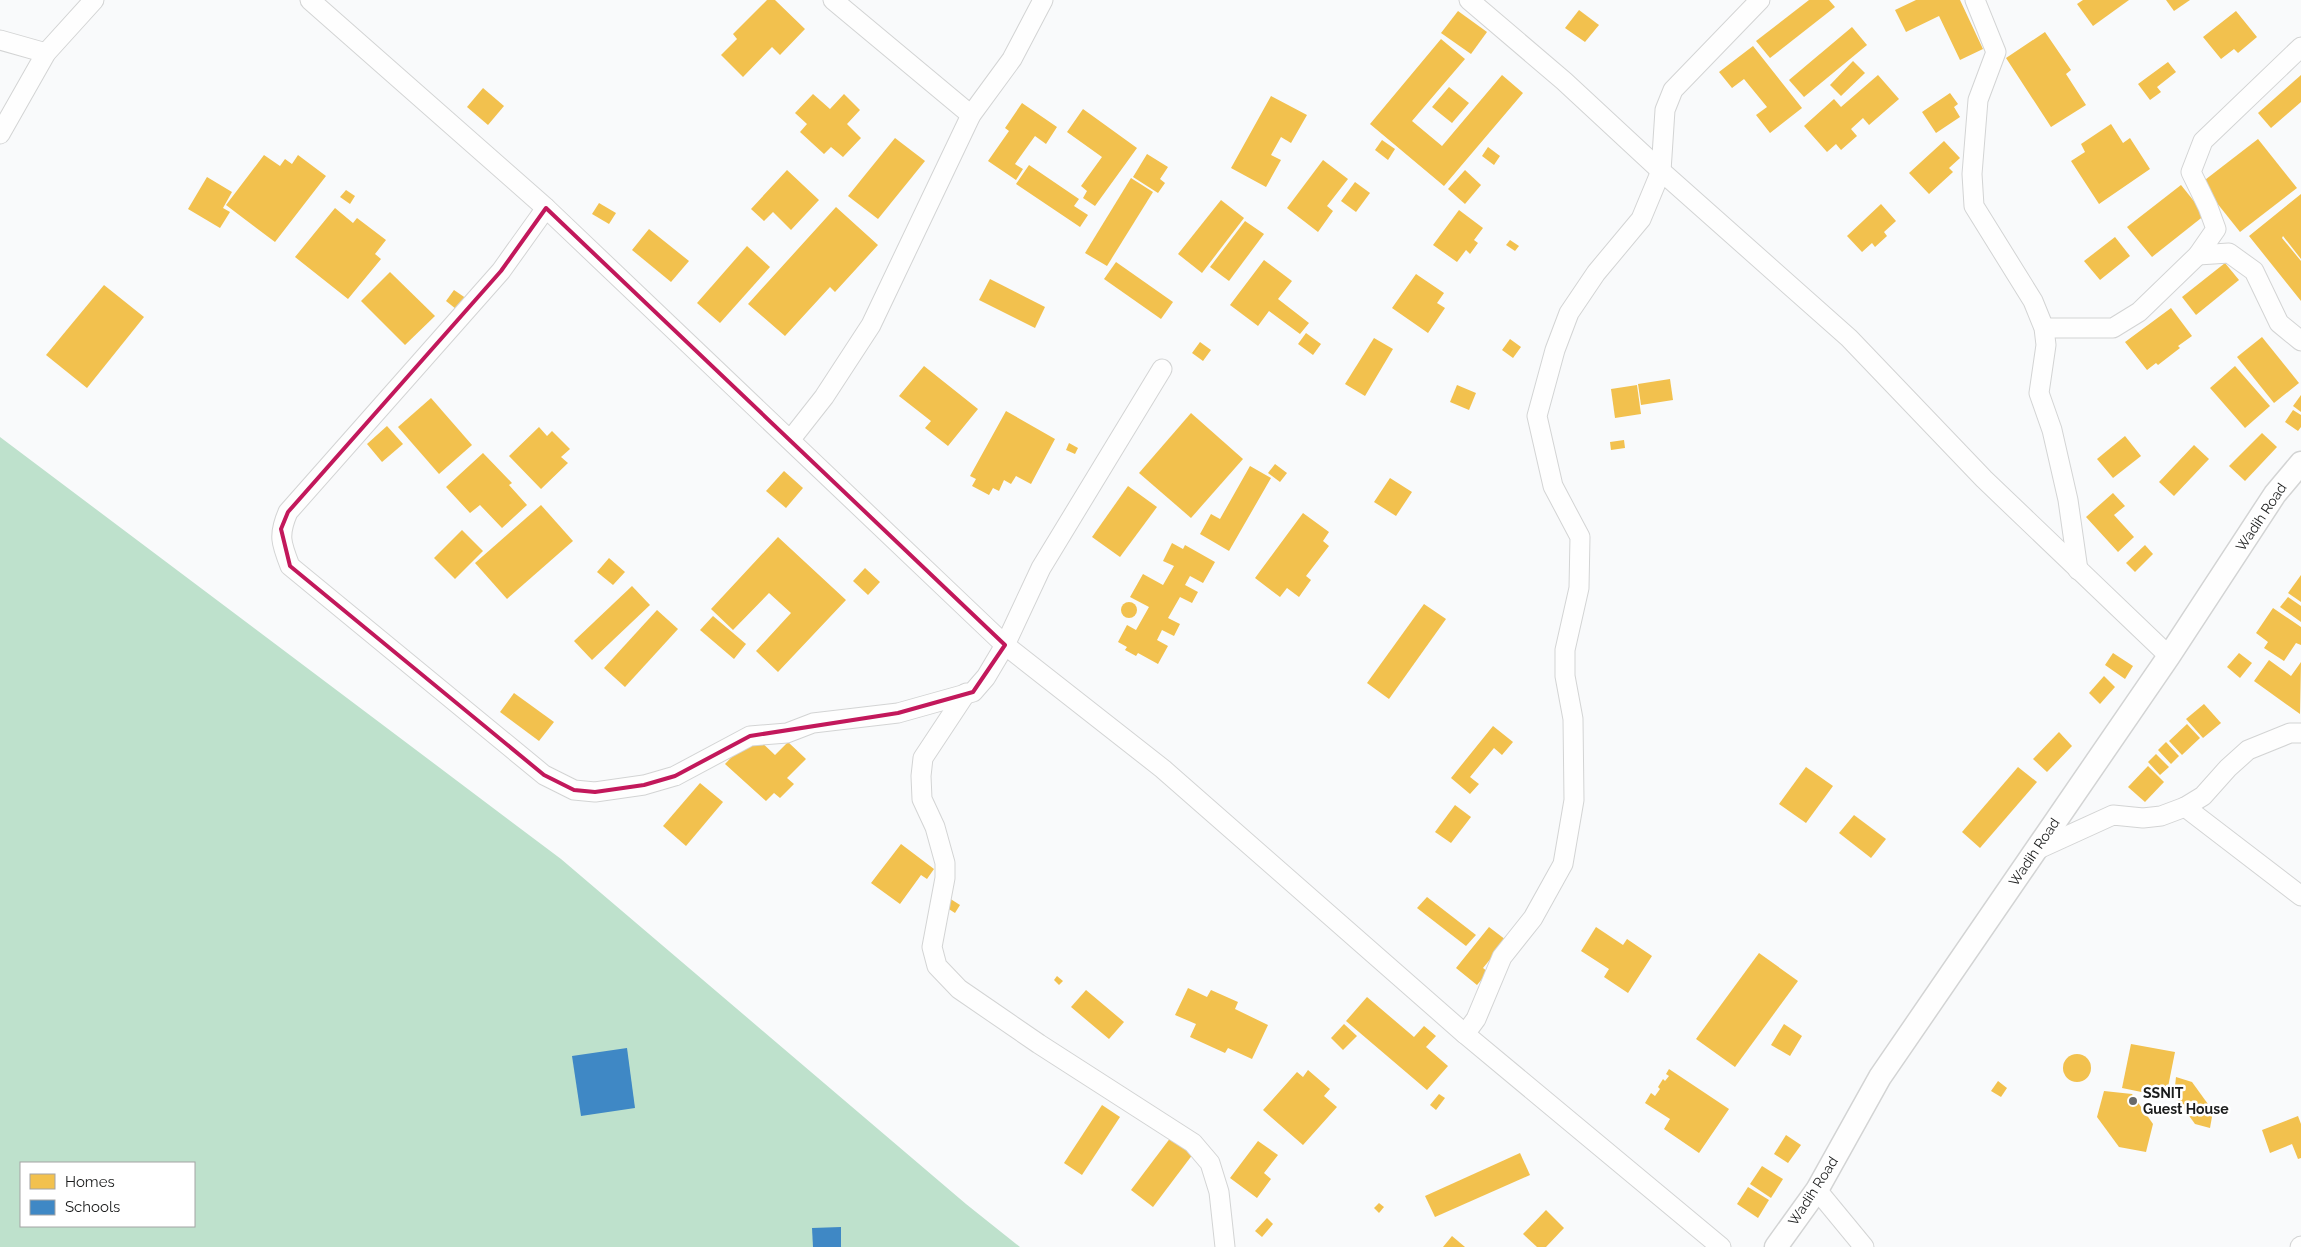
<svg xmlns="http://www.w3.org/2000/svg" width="2301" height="1247" viewBox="0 0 2301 1247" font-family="Raleway,sans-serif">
	<rect width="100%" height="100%" fill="#f9fafb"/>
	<path fill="#bee1cc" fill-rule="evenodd" d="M 0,437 L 561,859 L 966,1204 L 1020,1247 L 0,1247 ZM 21,1163 L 194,1163 L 194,1226 L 21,1226 Z"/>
	<g fill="#f2c14e">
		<polygon points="767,0 775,0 805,29 780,55 772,47 743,77 721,55 737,39 733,34"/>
		<polygon points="1809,0 1829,0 1835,7 1770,58 1756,41"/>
		<polygon points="1916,0 1960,0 1983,49 1960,60 1939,16 1906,32 1895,10"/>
		<polygon points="2083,0 2129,0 2093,26 2077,4"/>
		<polygon points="2166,0 2190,0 2174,11"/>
		<polygon points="1579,10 1599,25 1585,42 1565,28"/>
		<polygon points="1458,11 1487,32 1471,54 1441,33"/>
		<polygon points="2236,11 2257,37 2238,53 2234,49 2221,59 2203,37"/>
		<polygon points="1852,27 1867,45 1804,97 1789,80"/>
		<polygon points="2045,32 2071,70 2066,74 2086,105 2051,127 2006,58"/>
		<polygon points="1441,39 1465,59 1412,121 1442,146 1502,75 1523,93 1444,186 1370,124"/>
		<polygon points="1753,46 1802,108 1770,133 1756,115 1767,107 1744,79 1732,88 1719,72"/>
		<polygon points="1853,61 1865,73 1841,96 1830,85"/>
		<polygon points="2168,62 2176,72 2157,87 2161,92 2150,100 2138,84"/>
		<polygon points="1878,75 1899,99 1869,125 1863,118 1851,129 1857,136 1841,150 1836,144 1827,152 1804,126 1834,99 1841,107"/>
		<polygon points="2301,75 2301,102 2271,128 2258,113"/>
		<polygon points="1449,87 1469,103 1452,123 1432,107"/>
		<polygon points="483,88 504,106 488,125 467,107"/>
		<polygon points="1950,93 1958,104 1954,107 1960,117 1936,133 1922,112"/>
		<polygon points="813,94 830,109 844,94 860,110 847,124 861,138 843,157 831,147 824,154 800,132 807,124 795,113"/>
		<polygon points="1271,96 1307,115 1291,143 1281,137 1271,155 1281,160 1266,187 1231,168"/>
		<polygon points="1022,103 1057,127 1046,144 1035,136 1015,164 1023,169 1016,180 988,161 1009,131 1005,128"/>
		<polygon points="1083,109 1137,148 1095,206 1083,198 1087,191 1081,186 1102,157 1067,132"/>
		<polygon points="2111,124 2123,143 2130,138 2150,169 2099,204 2071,161 2085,152 2081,144"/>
		<polygon points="895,138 925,161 878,219 848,196"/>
		<polygon points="2258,139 2297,188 2240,232 2201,183"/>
		<polygon points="1382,140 1395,149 1388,160 1375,150"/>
		<polygon points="1944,141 1960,158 1949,168 1953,172 1929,194 1909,173"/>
		<polygon points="1488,147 1500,156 1494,165 1482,156"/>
		<polygon points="1147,154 1168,167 1160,179 1165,183 1158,193 1133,177"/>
		<polygon points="264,155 280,166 285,159 292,164 298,155 326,176 275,242 226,205"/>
		<polygon points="1323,160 1348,179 1327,206 1333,211 1318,232 1287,208"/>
		<polygon points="1029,165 1079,199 1074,206 1088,215 1080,227 1016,184"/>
		<polygon points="787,170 819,200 791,230 773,212 764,221 751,209"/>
		<polygon points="1465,170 1481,185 1465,204 1448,189"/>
		<polygon points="207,177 232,192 223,208 230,212 220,228 188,209"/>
		<polygon points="1131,178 1153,192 1107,266 1085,253"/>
		<polygon points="1355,182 1370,193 1356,212 1341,201"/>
		<polygon points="2181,185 2205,215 2152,257 2127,227"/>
		<polygon points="346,190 355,196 350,204 340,197"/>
		<polygon points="2301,194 2301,259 2283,236 2282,238 2301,261 2301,301 2249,236"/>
		<polygon points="1221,200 1244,218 1202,273 1178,254"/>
		<polygon points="599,203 616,213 609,224 592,214"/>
		<polygon points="1881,204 1896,221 1884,232 1887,236 1875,247 1872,243 1862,252 1847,236"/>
		<polygon points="836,207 878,245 835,292 830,287 785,336 748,304"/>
		<polygon points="335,208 353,223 357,218 386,240 375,254 381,259 348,299 295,257"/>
		<polygon points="1459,210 1483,228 1474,240 1478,243 1470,254 1466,250 1457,262 1433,245"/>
		<polygon points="1245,221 1264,234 1229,281 1210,267"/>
		<polygon points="649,229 689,261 671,282 632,250"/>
		<polygon points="2115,237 2130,256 2100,280 2084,261"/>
		<polygon points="1510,240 1519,246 1515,251 1506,245"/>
		<polygon points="747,246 770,267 720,323 697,303"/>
		<polygon points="1264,260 1292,281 1278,299 1309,323 1300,334 1269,311 1258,326 1230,305"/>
		<polygon points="1116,262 1173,302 1161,319 1104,279"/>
		<polygon points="2225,263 2239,280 2196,315 2182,297"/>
		<polygon points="390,272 435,316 405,345 361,301"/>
		<polygon points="1416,274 1444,293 1437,303 1445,308 1428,333 1392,308"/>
		<polygon points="990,279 1045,307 1035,328 979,300"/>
		<polygon points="104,285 144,317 87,388 46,355"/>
		<polygon points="454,290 470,301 461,313 446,301"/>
		<polygon points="2171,308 2192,336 2178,346 2180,348 2158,365 2156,363 2147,370 2125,342"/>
		<polygon points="1306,333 1321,344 1313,355 1298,344"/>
		<polygon points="2262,337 2299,383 2274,403 2237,357"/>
		<polygon points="1374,338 1393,349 1365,396 1345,384"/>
		<polygon points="1510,339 1521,347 1513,358 1502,350"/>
		<polygon points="1200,342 1211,350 1203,361 1192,353"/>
		<polygon points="924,366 978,409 948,446 925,428 931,421 899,396"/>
		<polygon points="2235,366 2270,406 2245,428 2210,388"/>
		<polygon points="1670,379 1673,400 1641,405 1638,384"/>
		<polygon points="1457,385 1476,393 1469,410 1450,402"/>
		<polygon points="1637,385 1641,414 1615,418 1611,389"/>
		<polygon points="2301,395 2301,412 2293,406"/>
		<polygon points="431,398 472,445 439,474 398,427"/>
		<polygon points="2293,410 2301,415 2301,427 2298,431 2285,422"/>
		<polygon points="1006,411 1055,439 1031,484 1016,476 1011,484 1004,480 999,491 993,488 989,495 972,486 976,479 970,476"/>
		<polygon points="1191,413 1243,459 1191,518 1139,473"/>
		<polygon points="387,426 403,444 382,462 367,444"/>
		<polygon points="539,427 547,436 552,431 570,449 561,457 568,463 541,489 509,456"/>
		<polygon points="2262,433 2277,447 2245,481 2229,466"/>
		<polygon points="2125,436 2141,456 2113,478 2097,459"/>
		<polygon points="1624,440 1625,448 1611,450 1610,442"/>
		<polygon points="1069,443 1078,448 1075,454 1066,450"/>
		<polygon points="2194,445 2209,459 2174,496 2159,482"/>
		<polygon points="483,453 512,483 509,485 527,505 502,528 480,505 470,513 446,487"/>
		<polygon points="1275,464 1287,473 1280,482 1268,473"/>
		<polygon points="1250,466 1271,478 1229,551 1200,534 1211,514 1220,519"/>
		<polygon points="784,471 803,488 786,508 766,491"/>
		<polygon points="1390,478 1412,492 1396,516 1374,502"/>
		<polygon points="1128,486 1157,507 1120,557 1092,537"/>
		<polygon points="2113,493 2125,506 2114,515 2134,537 2118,552 2086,517"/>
		<polygon points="541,505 573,541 507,599 475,563"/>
		<polygon points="1303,513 1329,532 1323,541 1329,546 1306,576 1311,580 1299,597 1287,588 1280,597 1255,578"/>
		<polygon points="462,530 483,551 455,579 434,558"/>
		<polygon points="778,537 846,600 778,672 756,651 791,613 769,593 733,630 711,609"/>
		<polygon points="1172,543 1183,549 1185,545 1215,562 1203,583 1190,576 1185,585 1198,592 1192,603 1180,597 1168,618 1180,624 1174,636 1162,630 1157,640 1168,646 1158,664 1138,653 1136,656 1125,650 1127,647 1118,642 1127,625 1136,630 1149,607 1130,597 1143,574 1163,585 1174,566 1163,561"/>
		<polygon points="2145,545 2153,554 2135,572 2126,563"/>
		<polygon points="609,558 625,572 613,585 597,572"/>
		<polygon points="865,568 880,582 868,595 853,581"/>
		<polygon points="2301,575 2301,602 2288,593"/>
		<polygon points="632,586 650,605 592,660 574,641"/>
		<polygon points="2288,597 2301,606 2301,622 2280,607"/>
		<circle cx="1129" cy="610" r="8"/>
		<polygon points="1424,604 1446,619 1389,699 1367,683"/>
		<polygon points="2273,608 2301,627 2301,645 2296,643 2284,661 2264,648 2268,642 2256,633"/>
		<polygon points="657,610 678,629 625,687 604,668"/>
		<polygon points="713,616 746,644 734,659 700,630"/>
		<polygon points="2113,653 2133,666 2125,679 2105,665"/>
		<polygon points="2239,653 2252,663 2240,678 2227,667"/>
		<polygon points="2269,660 2291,676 2301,662 2300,714 2254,681"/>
		<polygon points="2104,676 2115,687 2100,704 2089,693"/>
		<polygon points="514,693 554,722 539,741 500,712"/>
		<polygon points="2204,704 2221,723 2203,738 2186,719"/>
		<polygon points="2187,724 2200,738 2182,755 2169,741"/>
		<polygon points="1493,726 1513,742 1502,755 1494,748 1470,777 1479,784 1470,794 1451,778"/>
		<polygon points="2059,732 2072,746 2047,772 2033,759"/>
		<polygon points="749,739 760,741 775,755 788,742 806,759 787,778 794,784 780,798 774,793 766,801 725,764"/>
		<polygon points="2166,742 2179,756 2171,764 2158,750"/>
		<polygon points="2156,754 2169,767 2160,775 2148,762"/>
		<polygon points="2148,766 2164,782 2145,802 2128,787"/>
		<polygon points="1806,767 1833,786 1806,823 1779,804"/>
		<polygon points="2018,767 2037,782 1980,848 1962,832"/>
		<polygon points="700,783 723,802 686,846 663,826"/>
		<polygon points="1455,805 1471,817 1451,843 1435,832"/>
		<polygon points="1854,815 1886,839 1871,858 1839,833"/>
		<polygon points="901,844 934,869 927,879 921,875 900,904 871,883"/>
		<polygon points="1427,897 1476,935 1466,946 1417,908"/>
		<polygon points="949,898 960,905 955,913 944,906"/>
		<polygon points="1489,927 1506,940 1483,968 1488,972 1477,985 1456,968"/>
		<polygon points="1596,927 1623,945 1627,939 1652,956 1628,993 1604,977 1609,969 1581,951"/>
		<polygon points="1759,953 1798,981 1735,1067 1696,1039"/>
		<polygon points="1057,976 1063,981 1059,985 1054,980"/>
		<polygon points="1188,988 1207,997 1211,990 1238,1002 1235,1009 1268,1025 1252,1059 1228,1048 1225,1053 1190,1037 1196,1024 1175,1015"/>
		<polygon points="1086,990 1124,1022 1109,1039 1071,1007"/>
		<polygon points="1367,997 1414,1037 1424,1026 1436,1036 1426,1047 1448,1066 1427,1090 1346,1021"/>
		<polygon points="1344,1024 1357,1036 1343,1050 1331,1038"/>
		<polygon points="1784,1024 1802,1036 1790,1056 1771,1045"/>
		<polygon points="2131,1044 2175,1052 2166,1097 2122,1088"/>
		<circle cx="2077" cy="1068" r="14"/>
		<polygon points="1669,1069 1729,1109 1699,1153 1664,1129 1670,1119 1645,1103 1651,1093 1655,1096 1660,1089 1658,1087 1663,1079 1665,1081 1669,1076 1666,1074"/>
		<polygon points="1308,1070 1330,1089 1324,1096 1337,1107 1303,1145 1263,1110 1297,1072 1303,1077"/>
		<polygon points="2176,1077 2192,1082 2213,1111 2210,1128 2195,1124 2174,1095"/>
		<polygon points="1998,1081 2007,1088 2001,1097 1991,1091"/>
		<polygon points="2104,1091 2132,1094 2153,1124 2146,1152 2119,1147 2097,1117"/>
		<polygon points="1439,1094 1445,1098 1436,1110 1430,1105"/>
		<polygon points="1102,1105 1120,1117 1082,1175 1064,1163"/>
		<polygon points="2298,1116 2301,1124 2301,1158 2298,1159 2292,1144 2270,1153 2262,1130"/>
		<polygon points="1786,1135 1801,1145 1788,1163 1774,1154"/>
		<polygon points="1171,1137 1193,1154 1153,1207 1131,1190"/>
		<polygon points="1258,1141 1278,1155 1264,1173 1271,1179 1257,1198 1230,1178"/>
		<polygon points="1520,1153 1530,1175 1435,1217 1425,1196"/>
		<polygon points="1762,1166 1783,1179 1771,1198 1750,1184"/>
		<polygon points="1748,1187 1769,1200 1758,1218 1737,1204"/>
		<polygon points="1379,1203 1384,1207 1379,1213 1374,1208"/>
		<polygon points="1546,1210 1564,1228 1546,1247 1537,1247 1523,1234"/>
		<polygon points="1267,1218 1273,1224 1262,1237 1255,1231"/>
		<polygon points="1452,1236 1465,1247 1443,1247"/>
	</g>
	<g fill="#3f88c5">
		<polygon points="627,1048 635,1108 581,1116 572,1056"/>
		<polygon points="841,1227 841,1247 813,1247 812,1228"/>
	</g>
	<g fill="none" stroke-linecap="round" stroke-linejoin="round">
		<defs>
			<g id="minor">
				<polyline points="310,0 546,208 1005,645 1163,769 1465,1034 1721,1247"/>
				<polyline points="833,0 971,115"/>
				<polyline points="1469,0 1564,81 1661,171 1849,338 1984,479 2169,656"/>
				<polyline points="1975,0 1996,52 1978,100 1972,174 1974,206 2033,301 2044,328 2046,345 2039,393 2052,430 2068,500 2078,570"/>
				<polyline points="0,40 46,53"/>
				<polyline points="0,134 46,53 94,0"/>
				<path d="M 546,208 L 501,271 L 288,512 C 278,535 281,543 290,566 L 544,775 L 574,790 L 595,792 L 644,785 L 675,776 L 750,736 L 787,733 L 813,723 L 898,713 L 973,692 L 986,677 L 1005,645 L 1041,568 L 1162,369"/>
				<polyline points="2198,255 2229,253 2254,271 2279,323 2301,341"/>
				<polyline points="2044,328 2113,328 2139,312 2198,255 2216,229 2208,207 2191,172 2203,141 2301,47"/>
				<polyline points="791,439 824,397 871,325 971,115 1012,59 1043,0"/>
				<polyline points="966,693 923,758 921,776 922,799 935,827 945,863 945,878 932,947 937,966 959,989 1039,1044 1193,1143 1210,1163 1219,1192 1225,1247"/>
				<polyline points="2185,807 2301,896"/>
				<polyline points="2034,851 2113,815 2143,818 2161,816 2185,807 2203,796 2228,768 2248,750 2290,733 2301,733"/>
				<polyline points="1465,1034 1476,1019 1502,957 1533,918 1563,864 1574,800 1573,719 1565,676 1565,650 1579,588 1580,537 1553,486 1537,416 1555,350 1569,313 1596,273 1641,219 1661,171 1665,110 1673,90 1760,0"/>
				<polyline points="1817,1190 1864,1247"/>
				<polyline points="2300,1247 2301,1246"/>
			</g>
			<polyline id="tertiary" points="1776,1247 1817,1190 1880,1077 2169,656 2275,494 2301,463"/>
		</defs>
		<use href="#minor" stroke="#d3d4d4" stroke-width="21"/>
		<use href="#tertiary" stroke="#d3d4d4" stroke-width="25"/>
		<use href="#minor" stroke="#fefefe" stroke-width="19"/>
		<use href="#tertiary" stroke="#fefefe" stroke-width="22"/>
	</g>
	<path fill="none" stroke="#c2185b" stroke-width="4" stroke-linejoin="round" d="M 546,208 L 1005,645 L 973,692 L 898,713 L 750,736 L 675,776 L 644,785 L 595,792 L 574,790 L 544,775 L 290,566 L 281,529 L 288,512 L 501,271 Z"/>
	<circle fill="#696a6a" stroke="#fff" stroke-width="2" cx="2133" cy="1101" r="5"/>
	<g text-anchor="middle" stroke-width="5" stroke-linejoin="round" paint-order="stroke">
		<g font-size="14" fill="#1b1c1c" stroke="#fff">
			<text transform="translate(2261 517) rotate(-56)" y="5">Wadih Road</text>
			<text transform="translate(2034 852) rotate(-56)" y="5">Wadih Road</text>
			<text transform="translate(1813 1191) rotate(-57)" y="5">Wadih Road</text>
		</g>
		<g font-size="14" font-weight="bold" fill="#1b1c1c" stroke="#fff" text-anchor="start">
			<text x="2143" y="1098">SSNIT<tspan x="2143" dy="16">Guest House</tspan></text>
		</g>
	</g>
	<rect x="20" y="1162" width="175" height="65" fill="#ffffff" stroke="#a4a4a4"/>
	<rect x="30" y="1174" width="25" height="15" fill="#f2c14e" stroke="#a4a4a4"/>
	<text x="65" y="1187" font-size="15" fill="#1b1c1c">Homes</text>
	<rect x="30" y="1200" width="25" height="15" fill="#3f88c5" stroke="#a4a4a4"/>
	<text x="65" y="1212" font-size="15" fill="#1b1c1c">Schools</text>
</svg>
